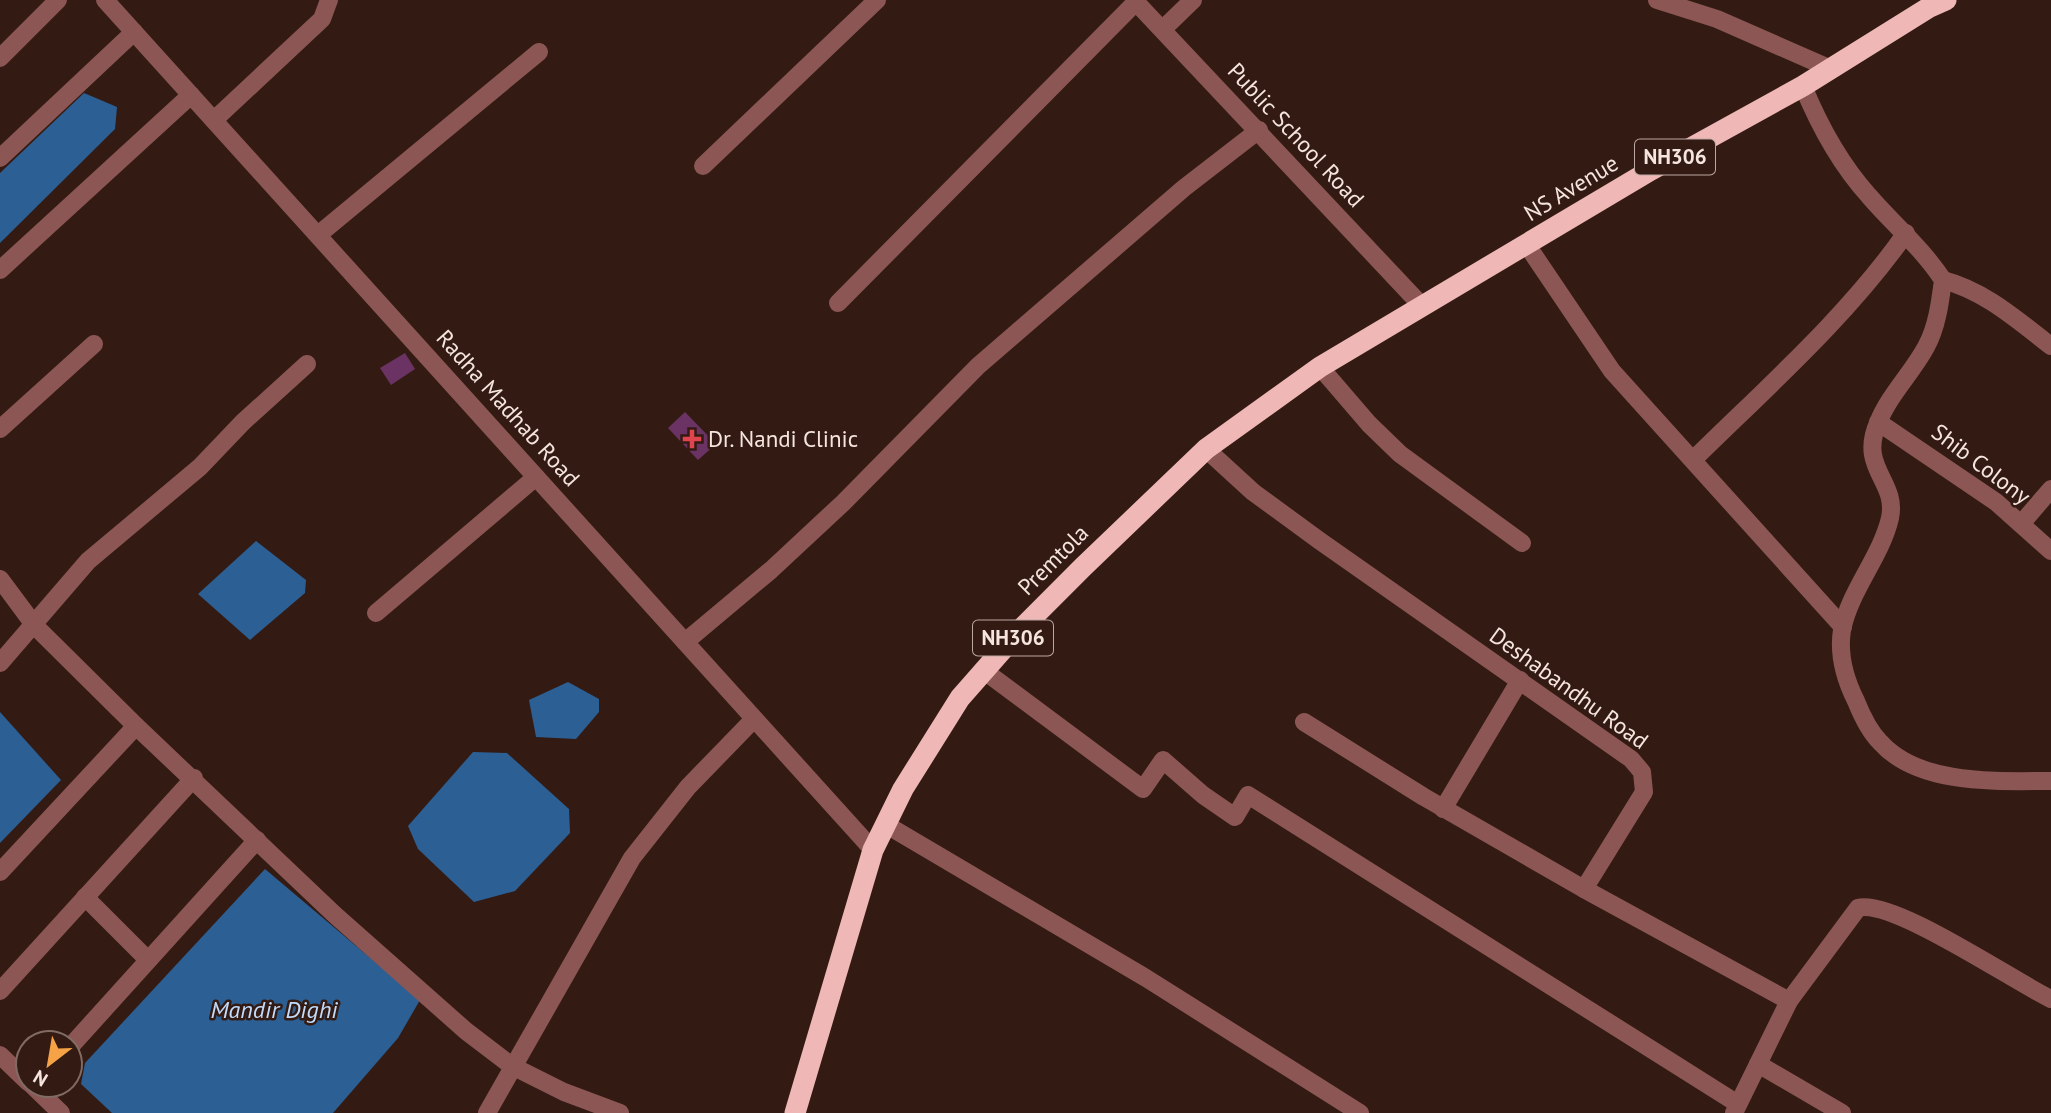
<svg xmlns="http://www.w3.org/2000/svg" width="2051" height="1113" viewBox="0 0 2051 1113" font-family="'PT Sans',sans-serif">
	<rect width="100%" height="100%" fill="#331b13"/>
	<g fill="#2c5f94">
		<polygon points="84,93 117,107 115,129 0,243 0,173"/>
		<polygon points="256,541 306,580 305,593 250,640 198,594"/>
		<polygon points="568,682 599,699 599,712 576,739 536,737 529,700"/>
		<polygon points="0,712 61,780 0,843"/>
		<polygon points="473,752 507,753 569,809 570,833 515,891 474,902 418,849 408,826"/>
		<polygon points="265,869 420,1000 398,1038 333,1113 112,1113 81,1084 85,1063"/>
	</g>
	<g fill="#6a3363">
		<polygon points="405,353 415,369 391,385 380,368"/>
		<polygon points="685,412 716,444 698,460 668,428"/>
	</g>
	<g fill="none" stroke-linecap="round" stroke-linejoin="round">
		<g stroke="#8c5654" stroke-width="18">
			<polyline points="105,0 873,850"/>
			<polyline points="1134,0 1421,305"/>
			<polyline points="1657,0 1717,19 1831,69"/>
			<polyline points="1163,29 1193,0"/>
			<polyline points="0,58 58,0"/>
			<path d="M 1803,86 C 1819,125 1841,165 1869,196 C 1894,225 1922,248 1943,280 C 1940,303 1937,327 1926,347 C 1912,373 1889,395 1878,423 C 1858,468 1898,481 1890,518 C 1881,557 1850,590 1842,630 C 1838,655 1845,679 1856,701 C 1862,716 1869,731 1880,742 C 1919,786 1998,781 2051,781"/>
			<polyline points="214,120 322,19 329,0"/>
			<polyline points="0,158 134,32"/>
			<polyline points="703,166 877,0"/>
			<polyline points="318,235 539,52"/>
			<polyline points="1527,245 1612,371 1843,627"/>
			<polyline points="0,270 191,95"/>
			<path d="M 1943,280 C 1985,291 2017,320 2051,346"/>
			<polyline points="838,303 1136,2"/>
			<polyline points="1320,367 1369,424 1400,454 1522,543"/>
			<polyline points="1878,422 1996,502 2051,551"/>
			<polyline points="0,429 94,344"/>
			<polyline points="1206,449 1253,492 1320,541 1631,759 1642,772 1644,792 1584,889 1789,1001"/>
			<path d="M 1693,460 C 1767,387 1846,318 1906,233"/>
			<polyline points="2021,524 2051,489"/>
			<polyline points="0,579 35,626 136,726 335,915 466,1031 512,1066 564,1092 620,1113"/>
			<polyline points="376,613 536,477"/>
			<polyline points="685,642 771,570 843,503 978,366 1184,188 1259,130"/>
			<polyline points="0,663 88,561 200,467 243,422 307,364"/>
			<polyline points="983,670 1143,789 1163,760 1203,795 1235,817 1248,795 1738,1104"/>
			<polyline points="1304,722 1424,797 1584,889"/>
			<polyline points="1443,809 1520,680"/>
			<polyline points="885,824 1146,978 1360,1113"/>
			<polyline points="0,872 136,726"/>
			<polyline points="85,897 148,960"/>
			<polyline points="0,991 194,778"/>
			<polyline points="70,1047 257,840"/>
			<polyline points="0,1055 28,1082"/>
			<polyline points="1758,1064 1842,1113"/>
			<polyline points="32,1085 61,1113"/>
			<polyline points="487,1113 632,858 688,787 754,719"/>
			<path d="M 1734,1113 L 1789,1001 L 1858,908 C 1892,898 2013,981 2051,999"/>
		</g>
		<polyline stroke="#efb7b5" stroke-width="21" points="795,1113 873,850 903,789 960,698 1018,632 1083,567 1206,449 1320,367 1651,170 1803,86 1928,8 1946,0"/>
	</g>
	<path fill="#e0444e" stroke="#331b13" stroke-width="2.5" d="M688.5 428.5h7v7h7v7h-7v7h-7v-7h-7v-7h7z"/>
	<g text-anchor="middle" stroke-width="5" stroke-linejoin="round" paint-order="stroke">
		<g fill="#331b13" stroke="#bca8a2" stroke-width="2">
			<rect x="1635" y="139.5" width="80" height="35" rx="5"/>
			<rect x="973" y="620.5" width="80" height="35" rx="5"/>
		</g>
		<g font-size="21" font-weight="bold" fill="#f6e5df">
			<text x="1675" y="164">NH306</text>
			<text x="1013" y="645">NH306</text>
		</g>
		<g font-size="23" fill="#f6e5df" stroke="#331b13">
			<text transform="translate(1296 135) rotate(47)" y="8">Public School Road</text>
			<text transform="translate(1571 188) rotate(-31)" y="8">NS Avenue</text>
			<text transform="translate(508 408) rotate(48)" y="8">Radha Madhab Road</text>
			<text transform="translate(1981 464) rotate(37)" y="8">Shib Colony</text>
			<text transform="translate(1053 560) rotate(-45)" y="8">Premtola</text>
			<text transform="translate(1569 688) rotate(36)" y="8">Deshabandhu Road</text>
		</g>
		<g font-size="23" fill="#f6e5df" stroke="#331b13" text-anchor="start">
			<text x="708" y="447">Dr. Nandi Clinic</text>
		</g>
		<g font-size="24" font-style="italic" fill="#c1dcfc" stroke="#331b13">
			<text x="274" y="1018">Mandir Dighi</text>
		</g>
	</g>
	<g transform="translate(49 1064) rotate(211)"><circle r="33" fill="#331b13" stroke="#816c65" stroke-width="2"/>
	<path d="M0-5L12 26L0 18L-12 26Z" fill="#f6a247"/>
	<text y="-10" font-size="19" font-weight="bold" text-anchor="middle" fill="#f6e5df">N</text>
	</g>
</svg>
